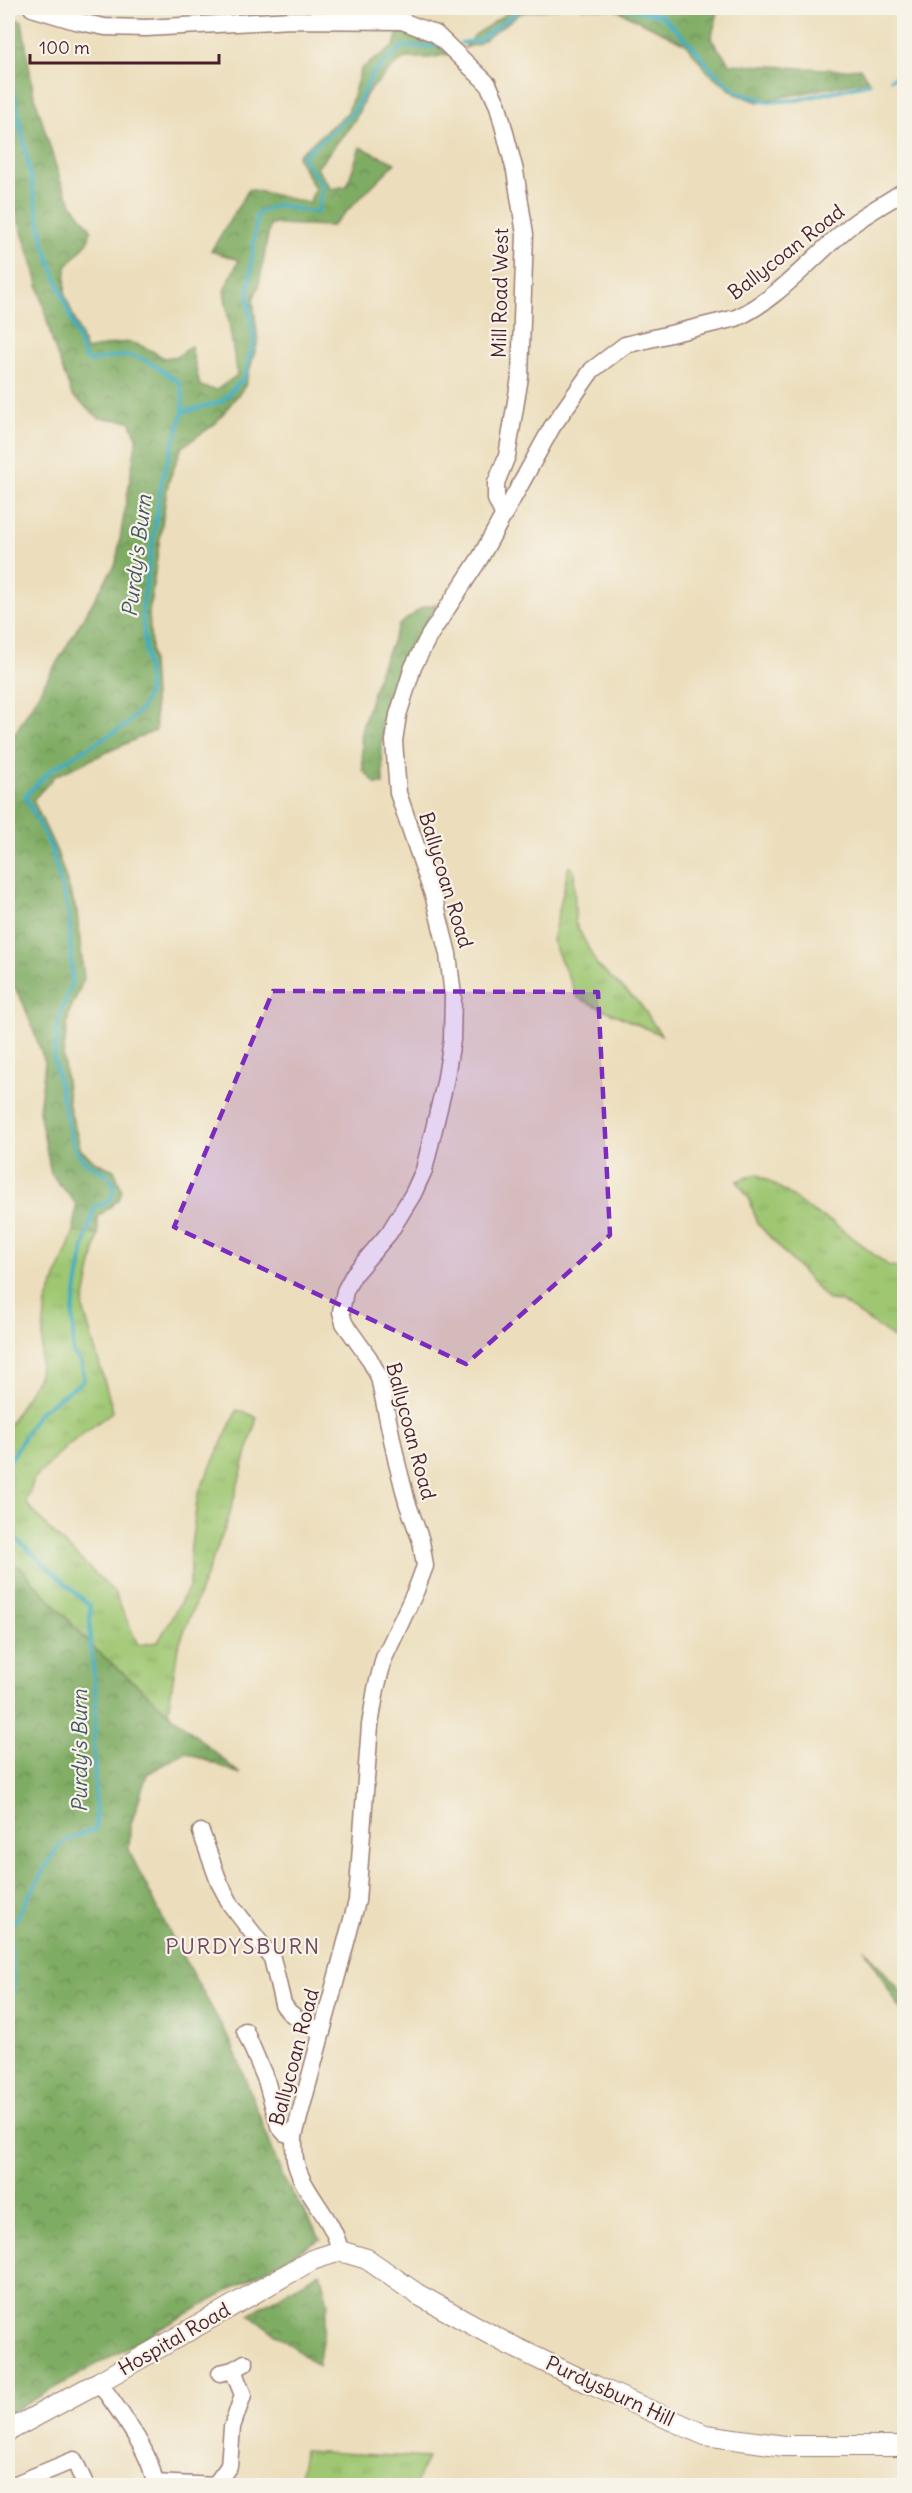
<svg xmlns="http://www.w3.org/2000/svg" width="912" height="2493" viewBox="0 0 912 2493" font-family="Delius,sans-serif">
	<defs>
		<pattern id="grass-tufts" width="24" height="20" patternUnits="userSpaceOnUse" patternTransform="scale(1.5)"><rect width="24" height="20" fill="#9fc772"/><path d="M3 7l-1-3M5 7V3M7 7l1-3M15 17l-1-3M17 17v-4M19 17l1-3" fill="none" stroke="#8aaa63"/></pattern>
		<pattern id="forest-crowns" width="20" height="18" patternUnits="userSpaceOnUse" patternTransform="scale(1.5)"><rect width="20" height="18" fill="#7fac64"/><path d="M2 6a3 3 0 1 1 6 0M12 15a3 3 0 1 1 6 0" fill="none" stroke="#6a8b53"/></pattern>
	</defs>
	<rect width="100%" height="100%" fill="#f7f3e8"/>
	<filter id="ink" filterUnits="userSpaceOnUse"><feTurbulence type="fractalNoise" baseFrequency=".0167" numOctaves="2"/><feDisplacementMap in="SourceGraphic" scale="12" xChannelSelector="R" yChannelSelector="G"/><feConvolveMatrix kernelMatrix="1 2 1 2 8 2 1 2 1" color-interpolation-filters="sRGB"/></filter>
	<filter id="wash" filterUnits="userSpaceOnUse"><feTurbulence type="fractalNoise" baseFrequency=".008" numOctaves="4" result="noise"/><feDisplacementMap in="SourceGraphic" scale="24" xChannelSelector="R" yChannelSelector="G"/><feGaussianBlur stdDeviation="1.35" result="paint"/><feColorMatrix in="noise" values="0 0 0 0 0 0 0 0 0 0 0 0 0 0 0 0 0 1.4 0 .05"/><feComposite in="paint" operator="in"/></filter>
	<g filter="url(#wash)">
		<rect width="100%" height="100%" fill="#ecdebc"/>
		<g fill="url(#grass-tufts)" stroke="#74734e" stroke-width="1.5">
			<polygon points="569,866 574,871 575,922 597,965 640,1004 661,1035 578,998 552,941"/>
			<polygon points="757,1174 785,1191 814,1213 832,1222 889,1266 904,1268 904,1345 840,1301 828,1300 757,1223 750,1200 737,1181"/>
			<polygon points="74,1232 98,1235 83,1308 113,1411 67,1446 34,1479 26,1503 49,1529 114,1592 138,1645 158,1642 190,1585 190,1554 198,1494 237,1410 257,1417 227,1523 178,1647 168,1712 94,1648 19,1566 8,1566 8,1427 39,1375 46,1303"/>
			<polygon points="304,2451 427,2458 415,2484 299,2485"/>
		</g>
		<g fill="url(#forest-crowns)" stroke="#646648" stroke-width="1.5">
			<polygon points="514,8 558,8 521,13 478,44 464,48 475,35"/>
			<polygon points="582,8 719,8 711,39 730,64 843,70 860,68 868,80 758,102 736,94 708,72 686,44 615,9"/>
			<path d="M 8,16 L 22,21 L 33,91 L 60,180 L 72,204 L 91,229 L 88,242 L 66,267 L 65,294 L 86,350 C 125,342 127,335 164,358 L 178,356 L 191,346 L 200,386 L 216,390 L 237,375 L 224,290 L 239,260 L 211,251 L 249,189 L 309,203 L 315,189 L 297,156 L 348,112 L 361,69 L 394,46 L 399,29 L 430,40 L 449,54 L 429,58 L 406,58 L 392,68 L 367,93 L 355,120 L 317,168 L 331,189 L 347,186 L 360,147 L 395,163 L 332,226 L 270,224 L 259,285 L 253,300 L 258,341 L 245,386 L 215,424 L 182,447 L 168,483 L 149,613 L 156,730 L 55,776 L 33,800 L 57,852 L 77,912 L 84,979 L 69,1013 L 63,1056 L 69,1106 L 81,1150 L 96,1162 L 114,1170 L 122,1190 L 119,1199 L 98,1217 L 98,1235 L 74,1232 L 76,1204 L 51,1174 L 39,1111 L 45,1062 L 24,1005 L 8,975 L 8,745 L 116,563 L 137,437 L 130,421 L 99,418 L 72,395 L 53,344 L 34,269 L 14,207 L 8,162 Z"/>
			<path d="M 437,604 C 413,643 389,686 383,733 C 381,749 383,767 383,784 L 376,784 L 363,770 L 361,731 L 379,673 L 399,625 L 423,607 Z"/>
			<polygon points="8,1566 19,1566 94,1648 240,1774 185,1752 147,1774 130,1827 129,1851 174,1941 231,2042 284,2180 321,2239 8,2414"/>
			<polygon points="864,1948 904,1995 904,2015"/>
			<polygon points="320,2272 328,2303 318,2366 249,2314"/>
		</g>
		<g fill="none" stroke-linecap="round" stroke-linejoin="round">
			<g stroke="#41adbf" stroke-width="4">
				<polyline points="625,8 662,16 692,45 711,69 738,92 768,102 797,100 870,83"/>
				<polyline points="461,43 479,40 521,9 530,8"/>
				<path d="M 8,71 L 15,97 L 44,244 L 85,358 L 90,362 C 139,349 140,356 179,382 L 183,395 L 183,412 L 162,479 L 142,611 L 149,691 L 142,708 L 126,725 L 52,769 L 25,796 L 51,848 L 69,913 L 72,982 L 59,1017 L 54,1059 L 66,1116 L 74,1147 L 84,1161 L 108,1175 L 114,1184 C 113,1198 110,1204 95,1206 L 84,1246 L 73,1311 L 73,1353 L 82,1365 L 84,1380 L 38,1413 L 8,1464"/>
				<polyline points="891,79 904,72"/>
				<polyline points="183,412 221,402 244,378 254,341 248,297 257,213 277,205 317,213 323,187 302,156 353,114 373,73 403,46 435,47"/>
				<polyline points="8,1525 10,1533 90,1606 90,1637 96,1700 94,1744 96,1829 68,1839 58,1846 9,1930 14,1991 8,2010"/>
			</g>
		</g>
	</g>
	<g filter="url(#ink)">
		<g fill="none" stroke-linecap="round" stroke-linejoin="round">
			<defs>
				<g id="minor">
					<polyline points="32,8 75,21 105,27 146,28 291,20 402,21 436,34 488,84 498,106 515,171 525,234 520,377 507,456 496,483 496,499 504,516"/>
					<polyline points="201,1832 219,1882 231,1905 272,1958 283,2004 289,2012 302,2022 322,2032"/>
					<polyline points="245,2031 266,2080 279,2126 285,2133 294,2136"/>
					<path d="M 340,2251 C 334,2218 302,2193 295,2160 C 294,2152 294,2144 294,2136 L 357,1901 L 370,1725 L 376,1689 L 384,1658 L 416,1590 L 425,1566 L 421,1541 L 407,1502 L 397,1463 L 379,1377 L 369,1358 L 344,1323 L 341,1312 L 345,1291 L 354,1274 L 389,1233 L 413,1194 L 424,1170 L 445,1083 L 452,1040 L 453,996 L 448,954 L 434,898 L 398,793 L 394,741 L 398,715 L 413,667 L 429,636 L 480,558 L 552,427 L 592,370 L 625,345 L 736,318 C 780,298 812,257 850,226 C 867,213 886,203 904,191"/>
					<polyline points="220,2373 233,2370 245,2363"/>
					<path d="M 99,2382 C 115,2406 156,2457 154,2486"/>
					<polyline points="154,2483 216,2486"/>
					<polyline points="215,2485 229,2466 232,2427 243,2395 233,2370"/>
					<polyline points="11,2486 74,2460 86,2486"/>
				</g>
				<polyline id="major" points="8,2431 99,2382 312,2260 340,2251 367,2259 417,2294 506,2343 595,2386 705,2435 784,2446 904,2446"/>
			</defs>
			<use href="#minor" stroke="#9b7e74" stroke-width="19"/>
			<use href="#major" stroke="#9b7e74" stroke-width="22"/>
			<use href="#minor" stroke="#fff" stroke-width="16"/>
			<use href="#major" stroke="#fff" stroke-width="20"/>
		</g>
	</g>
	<path fill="#7b2cbf" fill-opacity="0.2" stroke="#7b2cbf" stroke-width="4.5" stroke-dasharray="12 8" stroke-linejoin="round" d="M 273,991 L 598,992 L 610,1235 L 466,1364 L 174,1227 Z"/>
	<g text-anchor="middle" stroke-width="4.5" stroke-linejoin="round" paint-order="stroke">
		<g font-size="20" fill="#4a1f2b" stroke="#f7f3e8">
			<text transform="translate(786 252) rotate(-38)" y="7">Ballycoan Road</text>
			<text transform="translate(500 293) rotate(-89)" y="7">Mill Road West</text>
			<text transform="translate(446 880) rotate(73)" y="7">Ballycoan Road</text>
			<text transform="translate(411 1431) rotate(75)" y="7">Ballycoan Road</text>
			<text transform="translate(294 2057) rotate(-75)" y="7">Ballycoan Road</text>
			<text transform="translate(174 2339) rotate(-30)" y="7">Hospital Road</text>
			<text transform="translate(610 2391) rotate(25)" y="7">Purdysburn Hill</text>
		</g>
		<g font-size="21" font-style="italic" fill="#465866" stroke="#f7f3e8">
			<text transform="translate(137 556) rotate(-83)" y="7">Purdy's Burn</text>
			<text transform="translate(80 1751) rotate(-90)" y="7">Purdy's Burn</text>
		</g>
		<g font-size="22" letter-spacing="1.5" fill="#734a5e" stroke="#f7f3e8">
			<text x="243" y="1954">PURDYSBURN</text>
		</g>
	</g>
	<rect width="912" height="2493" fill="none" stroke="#f7f3e8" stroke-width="30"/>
	<path d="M30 54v9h189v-9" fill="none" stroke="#4a1f2b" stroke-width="3"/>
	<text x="39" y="54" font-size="18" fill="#4a1f2b" stroke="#f7f3e8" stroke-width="4.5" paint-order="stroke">100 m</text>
</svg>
